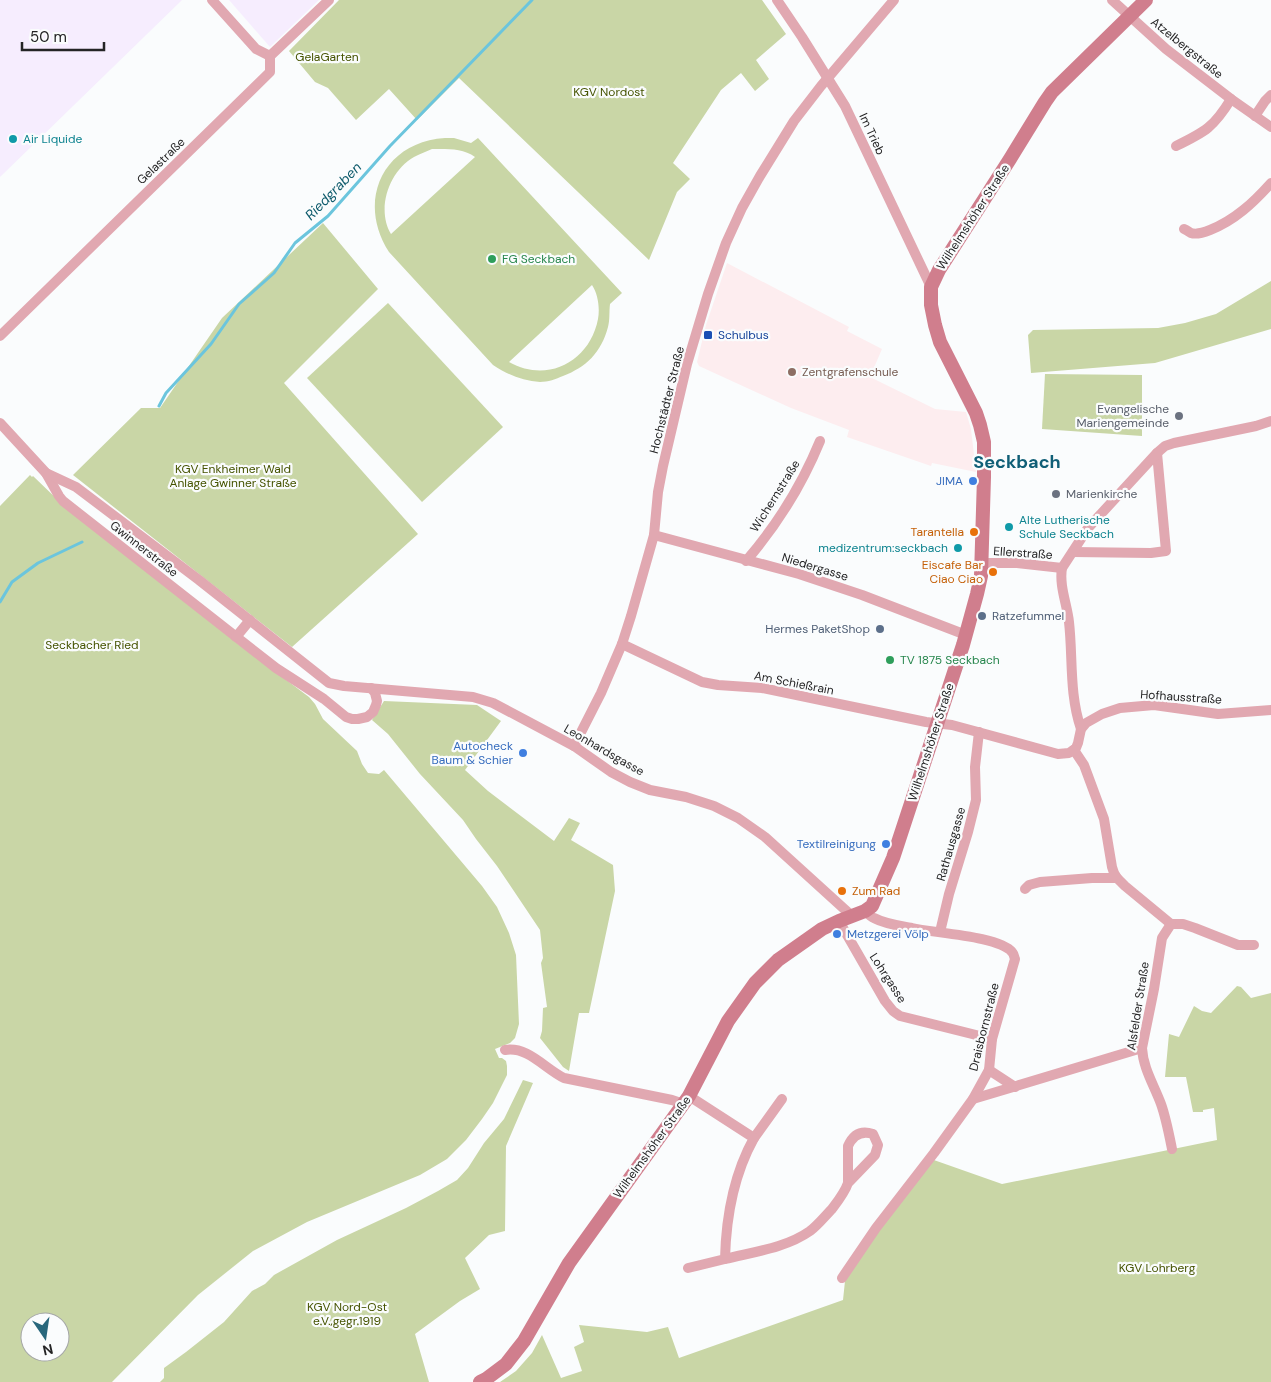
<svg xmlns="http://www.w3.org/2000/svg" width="1271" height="1382" viewBox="0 0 1271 1382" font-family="'DM Sans',sans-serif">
	<rect width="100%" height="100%" fill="#fafcfd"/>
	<g fill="#f6edfe">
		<polygon points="0,0 182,0 0,177"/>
		<polygon points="229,0 319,0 270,47"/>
	</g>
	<polygon fill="#fdedef" points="727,263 849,327 847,331 882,349 870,377 935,409 966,412 971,429 976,472 932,463 931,466 847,437 849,430 791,408 699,366 697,362 706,325"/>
	<g fill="#c9d6a6" fill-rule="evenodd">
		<polygon points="339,0 762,0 786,34 756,60 769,79 755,91 741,73 721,90 673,163 690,179 677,192 649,260 459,78 417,120 389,89 356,120 328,88 315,82 289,51"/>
		<path d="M 445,138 L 454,138 L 471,143 L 478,138 L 622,293 L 610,304 C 609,312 610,320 608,327 C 601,353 586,367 563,376 C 556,379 548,382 540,382 C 523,381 508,375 493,365 L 389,252 C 356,201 383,142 445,138 ZM 432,149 C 447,149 463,148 475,157 L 391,234 C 376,209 389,171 414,157 C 419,154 426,152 432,149 ZM 592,285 C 598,294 600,308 598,319 C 590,361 548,384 509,362 Z"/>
		<polygon points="323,223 378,289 284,383 418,534 292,647 73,475 141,408 160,408 222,318"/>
		<polygon points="1271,281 1271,329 1155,363 1031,373 1028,335 1033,330 1158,328 1185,323 1216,314"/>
		<polygon points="388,303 503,427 422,502 307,378"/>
		<polygon points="1045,374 1142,375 1142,436 1042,429"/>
		<path d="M 30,475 L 32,477 L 33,476 L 61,503 L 237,643 L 309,697 L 315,704 L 323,719 L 357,751 L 362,764 L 368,773 L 379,774 L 384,770 L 482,886 L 497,907 L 509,933 L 516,955 L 519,1024 L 515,1038 L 510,1043 L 495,1049 L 499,1058 L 502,1058 L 506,1061 L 507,1066 L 507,1075 L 493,1103 L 482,1119 L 466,1140 L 447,1159 L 420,1175 L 307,1222 L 253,1251 L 198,1295 L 112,1382 L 0,1382 L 0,506 ZM 30,1322 L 60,1322 L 60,1352 L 30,1352 Z"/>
		<polygon points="384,701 477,705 501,721 465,770 488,791 554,841 569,818 580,823 571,840 613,865 615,891 589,1013 579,1013 569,1071 563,1067 540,1038 542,1031 543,1008 547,1007 541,963 543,958 540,930 497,866 476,839 463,820 420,774 388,734 372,720"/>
		<polygon points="1237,986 1241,987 1251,998 1271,993 1271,1382 500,1382 516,1371 532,1353 542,1335 561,1378 582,1371 574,1347 584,1342 579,1325 647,1332 668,1327 679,1358 843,1300 845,1281 879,1228 931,1159 1002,1184 1217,1140 1214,1108 1203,1110 1203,1112 1193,1112 1186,1077 1165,1077 1169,1034 1179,1037 1194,1006 1202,1011 1211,1013"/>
		<polygon points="523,1080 533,1083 506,1146 505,1231 489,1235 465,1258 480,1289 460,1301 415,1334 429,1382 160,1382 164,1378 164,1368 186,1352 224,1322 252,1291 265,1284 274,1275 337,1240 406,1208 438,1191 457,1180 468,1168 484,1143 504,1119"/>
	</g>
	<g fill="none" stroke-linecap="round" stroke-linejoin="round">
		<g stroke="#6bc5dd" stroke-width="3">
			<polyline points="159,406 166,393 211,344 239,304 274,273 295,243 328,216 390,146 532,0"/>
			<polyline points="0,602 12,582 38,563 82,542"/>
		</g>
		<g stroke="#e1a8b1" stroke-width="10">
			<polyline points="212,0 256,49 270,56"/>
			<polyline points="777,0 802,37 845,106 931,287"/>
			<polyline points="1112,0 1166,49 1231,99 1271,127"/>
			<polyline points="1255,116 1265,101 1271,95"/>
			<path d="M 1176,146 C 1205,132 1214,127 1231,99"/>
			<path d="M 1184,229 C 1187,230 1189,232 1191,233 C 1197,235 1205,232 1210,230 C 1235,220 1253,203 1271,183"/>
			<polyline points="0,336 270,72 270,56 329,0"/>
			<polyline points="0,423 46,473 59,496 63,501 276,668 324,699 346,717 352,719 358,719 367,717 373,712 376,705 377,701 375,693 371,688"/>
			<polyline points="46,473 76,487 199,580 329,683 344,686 473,697 493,703 574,746 611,772 630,782 650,790 686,797 714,806 738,818 765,837 852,916"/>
			<polyline points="654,535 799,574 862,595 966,635"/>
			<polyline points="1073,552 1151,553 1166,551 1157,453"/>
			<path d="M 746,561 C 777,525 802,485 820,441"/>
			<polyline points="982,563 1017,563 1062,568"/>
			<polyline points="236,637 250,620"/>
			<polyline points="622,644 702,682 718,685 762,688 926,722 952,725 1058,754 1069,753 1076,748 1078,743 1081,729 1086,723 1102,714 1120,708 1154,705 1218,714 1271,710"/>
			<path d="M 1081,729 C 1069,694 1073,657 1069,622 C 1067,604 1059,586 1062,568 L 1088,528 L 1157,453 L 1165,446 L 1174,443 L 1256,426 L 1271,421"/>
			<polyline points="574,746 601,693 622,644 631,616 654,535 658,492 663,466 687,364 708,294 726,243 742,208 760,176 794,121 821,86 894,0"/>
			<polyline points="1074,750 1084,765 1104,819 1112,867 1114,873 1117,878 1125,886 1171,924 1183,924 1195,928 1238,945 1254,945"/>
			<polyline points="1025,889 1029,885 1040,882 1092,878 1117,878"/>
			<polyline points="839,921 885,1001 893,1011 900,1016 992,1039"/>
			<path d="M 1171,924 L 1162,938 L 1154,989 L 1142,1048 C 1143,1068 1154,1085 1161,1104 C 1166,1118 1169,1134 1172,1149"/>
			<polyline points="940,932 949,894 968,832 976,800 975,767 979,732"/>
			<path d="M 505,1050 C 528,1046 545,1069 564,1078 L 672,1100 L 684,1104"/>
			<polyline points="989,1070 1015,1087"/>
			<polyline points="973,1099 1142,1048"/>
			<polyline points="754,1138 782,1099"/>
			<path d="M 725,1259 C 753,1252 786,1248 810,1231 C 818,1225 825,1216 832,1209 C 838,1201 845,1192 848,1183 L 848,1146 C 853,1135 861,1130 873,1134 L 878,1145 L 875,1155 L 848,1183"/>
			<path d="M 688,1268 L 725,1259 C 726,1218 734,1174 754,1138 L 689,1096"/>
			<path d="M 842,1278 L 876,1228 L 934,1153 L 973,1099 L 989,1070 L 992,1039 L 1015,959 C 1014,957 1014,954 1012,952 C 999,936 933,933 912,928 C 900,926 885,924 874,918 C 871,917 868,914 865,911"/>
		</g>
		<polyline stroke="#d07e8d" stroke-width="14" points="480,1382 486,1379 506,1364 524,1341 569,1263 689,1096 728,1021 755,983 778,960 805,941 822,929 839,921 865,911 872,906 893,858 963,645 977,594 981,576 984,477 984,442 980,425 976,413 940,342 935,325 931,305 931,287 939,270 1010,159 1045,102 1052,92 1146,0"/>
	</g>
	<g fill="#0f9aa8" stroke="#fafcfd" stroke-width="2">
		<circle cx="13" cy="139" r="5"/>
		<circle cx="1009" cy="527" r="5"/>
		<circle cx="958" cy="548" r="5"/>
	</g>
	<g fill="#2e9e5b" stroke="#fafcfd" stroke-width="2">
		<circle cx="492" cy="259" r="5"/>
		<circle cx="890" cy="660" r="5"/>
	</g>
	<rect fill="#1a4fb4" stroke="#fafcfd" stroke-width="2" x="703" y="330" width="10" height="10" rx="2.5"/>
	<circle fill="#8d6e63" stroke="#fafcfd" stroke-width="2" cx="792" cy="372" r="5"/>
	<g fill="#6b7280" stroke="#fafcfd" stroke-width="2">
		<circle cx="1179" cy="416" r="5"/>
		<circle cx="1056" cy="494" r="5"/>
	</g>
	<g fill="#3f7fe0" stroke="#fafcfd" stroke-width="2">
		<circle cx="973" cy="481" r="5"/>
		<circle cx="523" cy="753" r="5"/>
		<circle cx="886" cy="844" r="5"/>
		<circle cx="837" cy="934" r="5"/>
	</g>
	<g fill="#e8710a" stroke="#fafcfd" stroke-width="2">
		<circle cx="974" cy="532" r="5"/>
		<circle cx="993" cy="572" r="5"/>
		<circle cx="842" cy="891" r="5"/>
	</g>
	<g fill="#5c6f8a" stroke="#fafcfd" stroke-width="2">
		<circle cx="982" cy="616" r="5"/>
		<circle cx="880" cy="629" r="5"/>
	</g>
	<g text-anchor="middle" stroke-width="4.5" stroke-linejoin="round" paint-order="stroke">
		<g font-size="12" fill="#242425" stroke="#fafcfd">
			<text transform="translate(1187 48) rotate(39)" y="4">Atzelbergstraße</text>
			<text transform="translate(872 134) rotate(65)" y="4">Im Trieb</text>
			<text transform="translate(161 161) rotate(-44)" y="4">Gelastraße</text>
			<text transform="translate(973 217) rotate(-57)" y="4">Wilhelmshöher Straße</text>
			<text transform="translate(667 400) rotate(-76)" y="4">Hochstädter Straße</text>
			<text transform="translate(775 496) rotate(-58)" y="4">Wichernstraße</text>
			<text transform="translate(144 549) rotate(38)" y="4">Gwinnerstraße</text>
			<text transform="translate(1023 553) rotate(4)" y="4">Ellerstraße</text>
			<text transform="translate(815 567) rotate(17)" y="4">Niedergasse</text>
			<text transform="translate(794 683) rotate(11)" y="4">Am Schießrain</text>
			<text transform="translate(1181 697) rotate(4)" y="4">Hofhausstraße</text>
			<text transform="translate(931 742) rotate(-72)" y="4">Wilhelmshöher Straße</text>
			<text transform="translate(604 750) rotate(30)" y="4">Leonhardsgasse</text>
			<text transform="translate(951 844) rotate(-74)" y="4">Rathausgasse</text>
			<text transform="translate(888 978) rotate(57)" y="4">Lohrgasse</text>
			<text transform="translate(1138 1006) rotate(-81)" y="4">Alsfelder Straße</text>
			<text transform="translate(984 1027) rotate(-76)" y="4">Draisbornstraße</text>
			<text transform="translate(652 1147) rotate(-54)" y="4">Wilhelmshöher Straße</text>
		</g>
		<g font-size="12" fill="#455301" stroke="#fafcfd">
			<text x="327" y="61">GelaGarten</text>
			<text x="609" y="96">KGV Nordost</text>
			<text x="233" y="473">KGV Enkheimer Wald<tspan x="233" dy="14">Anlage Gwinner Straße</tspan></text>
			<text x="92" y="649">Seckbacher Ried</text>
			<text x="1157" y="1272">KGV Lohrberg</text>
			<text x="347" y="1311">KGV Nord-Ost<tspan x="347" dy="14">e.V.,gegr.1919</tspan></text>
		</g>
		<g font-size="12" fill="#0d838f" stroke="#fafcfd" text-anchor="start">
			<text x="23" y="143">Air Liquide</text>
			<text x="1019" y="524">Alte Lutherische<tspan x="1019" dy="14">Schule Seckbach</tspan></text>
			<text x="948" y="552" text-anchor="end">medizentrum:seckbach</text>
		</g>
		<g font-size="12" fill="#27864d" stroke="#fafcfd" text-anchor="start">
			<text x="502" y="263">FG Seckbach</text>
			<text x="900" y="664">TV 1875 Seckbach</text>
		</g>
		<g font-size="12" fill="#164399" stroke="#fafcfd" text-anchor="start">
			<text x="718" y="339">Schulbus</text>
		</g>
		<g font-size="12" fill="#785e54" stroke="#fafcfd" text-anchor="start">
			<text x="802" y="376">Zentgrafenschule</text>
		</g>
		<g font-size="12" fill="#5b616d" stroke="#fafcfd" text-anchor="end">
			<text x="1169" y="413">Evangelische<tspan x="1169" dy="14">Mariengemeinde</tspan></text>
			<text x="1066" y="498" text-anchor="start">Marienkirche</text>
		</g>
		<g font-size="12" fill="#366cbe" stroke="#fafcfd" text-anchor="end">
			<text x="963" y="485">JIMA</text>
			<text x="513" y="750">Autocheck<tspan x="513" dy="14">Baum &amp; Schier</tspan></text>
			<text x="876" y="848">Textilreinigung</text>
			<text x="847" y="938" text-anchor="start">Metzgerei Völp</text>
		</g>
		<g font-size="12" fill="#c56008" stroke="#fafcfd" text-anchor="end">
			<text x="964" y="536">Tarantella</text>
			<text x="983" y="569">Eiscafe Bar<tspan x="983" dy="14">Ciao Ciao</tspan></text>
			<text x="852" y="895" text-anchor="start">Zum Rad</text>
		</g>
		<g font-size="12" fill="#4e5e75" stroke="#fafcfd" text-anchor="start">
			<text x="992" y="620">Ratzefummel</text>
			<text x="870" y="633" text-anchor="end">Hermes PaketShop</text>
		</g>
		<g font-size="14" font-style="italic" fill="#0e5b6c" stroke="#fafcfd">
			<text transform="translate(333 191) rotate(-46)" y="5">Riedgraben</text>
		</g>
		<g font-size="18" font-weight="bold" fill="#105f77" stroke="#fafcfd">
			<text x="1017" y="468">Seckbach</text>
		</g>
	</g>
	<g transform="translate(45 1337) rotate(167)"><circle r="24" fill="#fafcfd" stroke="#a4a6a7"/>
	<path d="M0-4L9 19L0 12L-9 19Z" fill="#28677c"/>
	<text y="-8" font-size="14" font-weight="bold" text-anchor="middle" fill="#242425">N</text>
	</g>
	<path d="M22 42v8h82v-8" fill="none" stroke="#242425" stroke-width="2.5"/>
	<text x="30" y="42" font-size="15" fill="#242425" stroke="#fafcfd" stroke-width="4" paint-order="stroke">50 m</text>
</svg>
